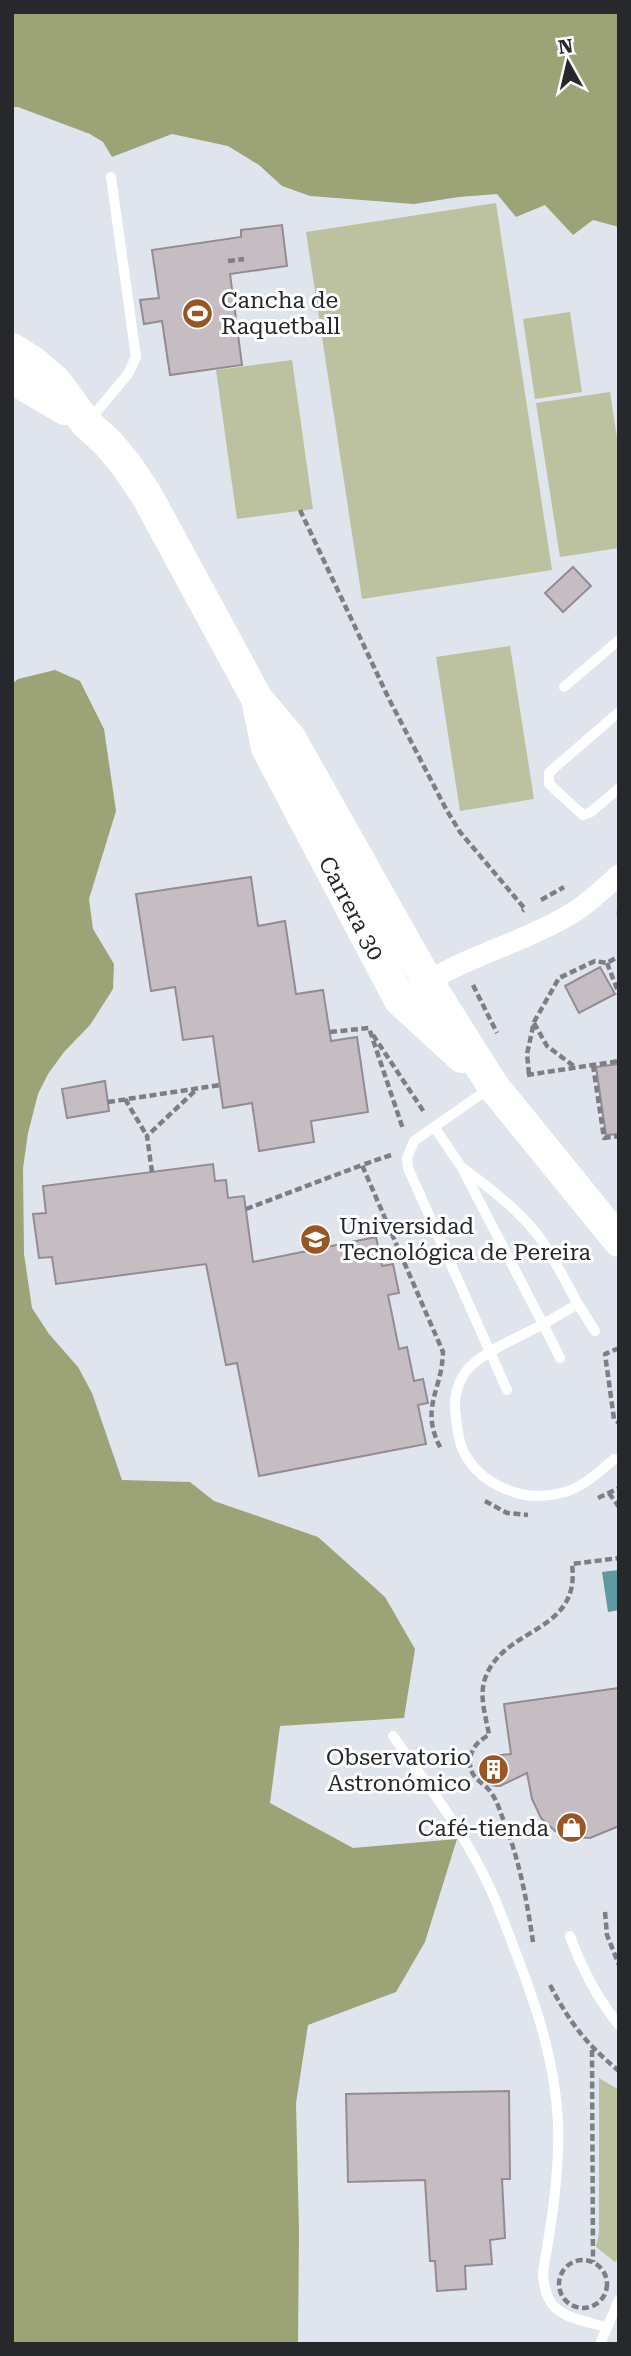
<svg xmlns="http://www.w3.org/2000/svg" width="631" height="2356" viewBox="0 0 631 2356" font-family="'Roboto Serif',serif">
	<rect width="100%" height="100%" fill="#dfe4ed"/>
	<g fill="#bcc2a0">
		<polygon points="496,203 552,570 362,599 306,232"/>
		<polygon points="570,312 582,392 535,399 523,319"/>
		<polygon points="292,360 313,509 237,519 216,370"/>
		<polygon points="610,392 619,451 619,548 560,557 536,403"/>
		<polygon points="510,646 534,799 460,811 436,657"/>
		<polygon points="599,2078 619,2090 619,2258 615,2262 596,2247 599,2233"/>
	</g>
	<g fill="#9ca377">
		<polygon points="12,12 619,12 619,227 593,220 573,235 545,205 516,217 497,194 459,197 414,204 310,196 282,186 259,165 228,146 172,134 112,157 103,142 90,134 18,107 12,107"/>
		<polygon points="55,670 80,681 104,729 116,811 89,899 93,929 114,964 113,989 90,1025 64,1052 48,1074 38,1094 28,1133 23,1168 24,1254 32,1308 49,1334 78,1367 92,1393 122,1480 190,1482 214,1501 318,1537 385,1597 415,1649 404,1718 280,1726 270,1803 353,1848 457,1839 425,1942 396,1992 308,2025 296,2103 299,2232 298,2344 12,2344 12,684 18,679"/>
	</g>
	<polygon fill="#5f9aa2" points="619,1570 619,1610 608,1612 602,1572"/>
	<g fill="#c6bdc3" stroke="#948c92" stroke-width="2">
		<polygon points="282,225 287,266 230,274 242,365 170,375 162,321 144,324 140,300 159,298 152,250 241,237 241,230"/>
		<polygon points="573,567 591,586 563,612 545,593"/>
		<polygon points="251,877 258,926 285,921 296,994 323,990 331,1041 357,1037 368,1112 311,1121 314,1142 259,1151 252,1103 223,1108 213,1036 183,1040 175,987 151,991 136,894"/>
		<polygon points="600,967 615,994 579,1013 565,986"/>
		<polygon points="619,1064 619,1134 606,1135 596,1067"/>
		<polygon points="105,1081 109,1111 67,1118 62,1089"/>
		<polygon points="213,1164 215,1181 226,1180 228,1198 244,1196 253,1262 376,1237 382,1266 393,1264 399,1293 388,1295 399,1349 407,1347 414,1381 423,1379 428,1403 418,1405 426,1444 259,1476 237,1363 226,1365 206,1264 56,1284 52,1257 39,1258 33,1214 46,1213 43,1186"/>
		<polygon points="619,1688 619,1826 590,1838 571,1837 555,1831 541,1818 532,1799 527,1773 500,1786 495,1786 485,1782 481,1769 484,1762 493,1756 511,1754 504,1704"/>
		<polygon points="509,2091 510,2179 502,2179 505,2238 490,2240 492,2264 465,2266 466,2289 437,2291 435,2261 430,2261 425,2180 348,2182 346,2094"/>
	</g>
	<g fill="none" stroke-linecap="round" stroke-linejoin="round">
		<g stroke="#7c7f86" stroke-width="4.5" stroke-dasharray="7 3.5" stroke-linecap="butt">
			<polyline points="228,261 244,259"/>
			<polyline points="300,510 389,699 446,809 460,832 525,909 522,911"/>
			<polyline points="541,900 564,887"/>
			<polyline points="619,911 619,915"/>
			<polyline points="607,963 619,994"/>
			<polyline points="473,985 497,1033"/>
			<polyline points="534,1023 547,1046 575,1067"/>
			<polyline points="330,1032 369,1028 403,1129"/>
			<polyline points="373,1035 424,1112"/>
			<polyline points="593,1065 604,1138 619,1136"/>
			<polyline points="529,1074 527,1054 534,1022 559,978 595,961 607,963 619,956"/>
			<polyline points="527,1075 619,1061"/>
			<polyline points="125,1099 147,1136"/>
			<polyline points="108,1102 220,1085"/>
			<path d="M 391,1155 L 362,1165 L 443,1352 C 442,1392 419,1407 441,1449"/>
			<polyline points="152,1172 147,1136 197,1089"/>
			<polyline points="246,1209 362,1165"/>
			<polyline points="619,1348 605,1354 614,1419 619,1423"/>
			<polyline points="609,1493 619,1507"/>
			<polyline points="598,1498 619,1488"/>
			<polyline points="485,1501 507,1513 528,1515"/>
			<polyline points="605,1912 607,1935 619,1965"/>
			<path d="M 533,1942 C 527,1901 519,1858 503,1819 C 500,1811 497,1801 492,1794 C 486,1783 472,1781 470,1765 C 469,1751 477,1741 489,1735 C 486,1716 478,1695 486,1676 C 506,1626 581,1633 572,1564 L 619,1558"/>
			<path d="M 550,1985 C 570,2023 586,2044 619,2071"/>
			<polyline points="592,2050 593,2262"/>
			<circle cx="583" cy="2284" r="24"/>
		</g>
		<g stroke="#fff" stroke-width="10">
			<polyline points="88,422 128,374 136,357 111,177"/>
			<polyline points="564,687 619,640"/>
			<polyline points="619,712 553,769 549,773 549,784 583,815 591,812 619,788"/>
			<polyline points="490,1088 414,1141 407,1158 408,1168 507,1390"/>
			<path d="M 435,1128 L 462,1168 L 543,1324 C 522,1336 486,1350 470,1367 C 457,1380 453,1399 456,1417 C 457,1427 458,1438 462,1448 C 478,1485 523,1503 561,1493 C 582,1488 598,1473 614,1459"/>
			<path d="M 464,1169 C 491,1189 516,1208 537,1234 C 553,1255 565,1281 578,1304 L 543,1324 L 560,1358"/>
			<polyline points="578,1304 595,1331"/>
			<path d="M 393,1736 C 420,1775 450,1813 473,1855 C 490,1884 502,1916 514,1948 C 536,2005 555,2060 558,2122 C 560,2171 552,2223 543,2271 C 544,2316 568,2316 605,2327"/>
			<path d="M 570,1936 C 582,1969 596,1997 619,2025"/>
			<polyline points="600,2344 619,2300"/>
		</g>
		<path stroke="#fff" stroke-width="21" d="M 418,988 C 464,956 521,944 569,915 C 587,905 603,889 619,875"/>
		<g stroke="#fff" stroke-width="32">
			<polyline points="12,349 33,362 55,381 87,424 108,443 127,466 147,496 257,699 290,738 427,981 493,1086 619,1241"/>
			<polyline points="12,378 65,409"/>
			<path id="s1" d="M 258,704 L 267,748 L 400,1000 L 462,1057"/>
		</g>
	</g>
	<defs>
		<symbol id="stadium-disc" viewBox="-11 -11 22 22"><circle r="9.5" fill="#985624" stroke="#fff"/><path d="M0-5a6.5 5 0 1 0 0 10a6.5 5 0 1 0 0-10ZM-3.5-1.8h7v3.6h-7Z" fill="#fff"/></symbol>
		<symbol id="university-disc" viewBox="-11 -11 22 22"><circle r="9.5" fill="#985624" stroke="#fff"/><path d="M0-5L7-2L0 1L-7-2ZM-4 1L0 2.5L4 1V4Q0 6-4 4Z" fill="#fff"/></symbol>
		<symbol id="building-disc" viewBox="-11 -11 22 22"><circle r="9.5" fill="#985624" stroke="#fff"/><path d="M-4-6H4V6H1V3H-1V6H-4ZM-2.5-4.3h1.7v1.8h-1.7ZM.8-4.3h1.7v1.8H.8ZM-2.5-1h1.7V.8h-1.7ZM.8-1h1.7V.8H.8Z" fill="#fff"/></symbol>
		<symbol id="shop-disc" viewBox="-11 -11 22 22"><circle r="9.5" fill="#985624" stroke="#fff"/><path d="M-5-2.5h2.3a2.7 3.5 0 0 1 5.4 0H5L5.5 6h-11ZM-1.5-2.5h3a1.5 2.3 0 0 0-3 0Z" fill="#fff"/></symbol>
	</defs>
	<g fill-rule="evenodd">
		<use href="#stadium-disc" x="180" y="296" width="35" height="35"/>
		<use href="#university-disc" x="298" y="1222" width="35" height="35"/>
		<use href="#building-disc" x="476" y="1752" width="35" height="35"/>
		<use href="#shop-disc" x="554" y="1810" width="35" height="35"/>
	</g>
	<g text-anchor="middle" stroke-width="6" stroke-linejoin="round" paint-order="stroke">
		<g font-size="23" fill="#26282c" stroke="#fff" text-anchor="start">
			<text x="221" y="308">Cancha de<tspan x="221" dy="26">Raquetball</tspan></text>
			<text x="339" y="1234">Universidad<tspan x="339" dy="26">Tecnológica de Pereira</tspan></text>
			<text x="471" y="1765" text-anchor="end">Observatorio<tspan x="471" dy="26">Astronómico</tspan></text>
			<text x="549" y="1836" text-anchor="end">Café-tienda</text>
		</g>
		<g font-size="23" fill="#26282c" stroke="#fff">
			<text dy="8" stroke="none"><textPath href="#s1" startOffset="226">Carrera 30</textPath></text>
		</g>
	</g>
	<rect width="631" height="2356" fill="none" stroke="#26282c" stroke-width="28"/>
	<g transform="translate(568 63) rotate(352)" stroke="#ffffff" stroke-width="5" paint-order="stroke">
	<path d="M0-5L12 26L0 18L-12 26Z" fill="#26282c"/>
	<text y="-10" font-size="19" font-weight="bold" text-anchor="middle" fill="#26282c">N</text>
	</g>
</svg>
